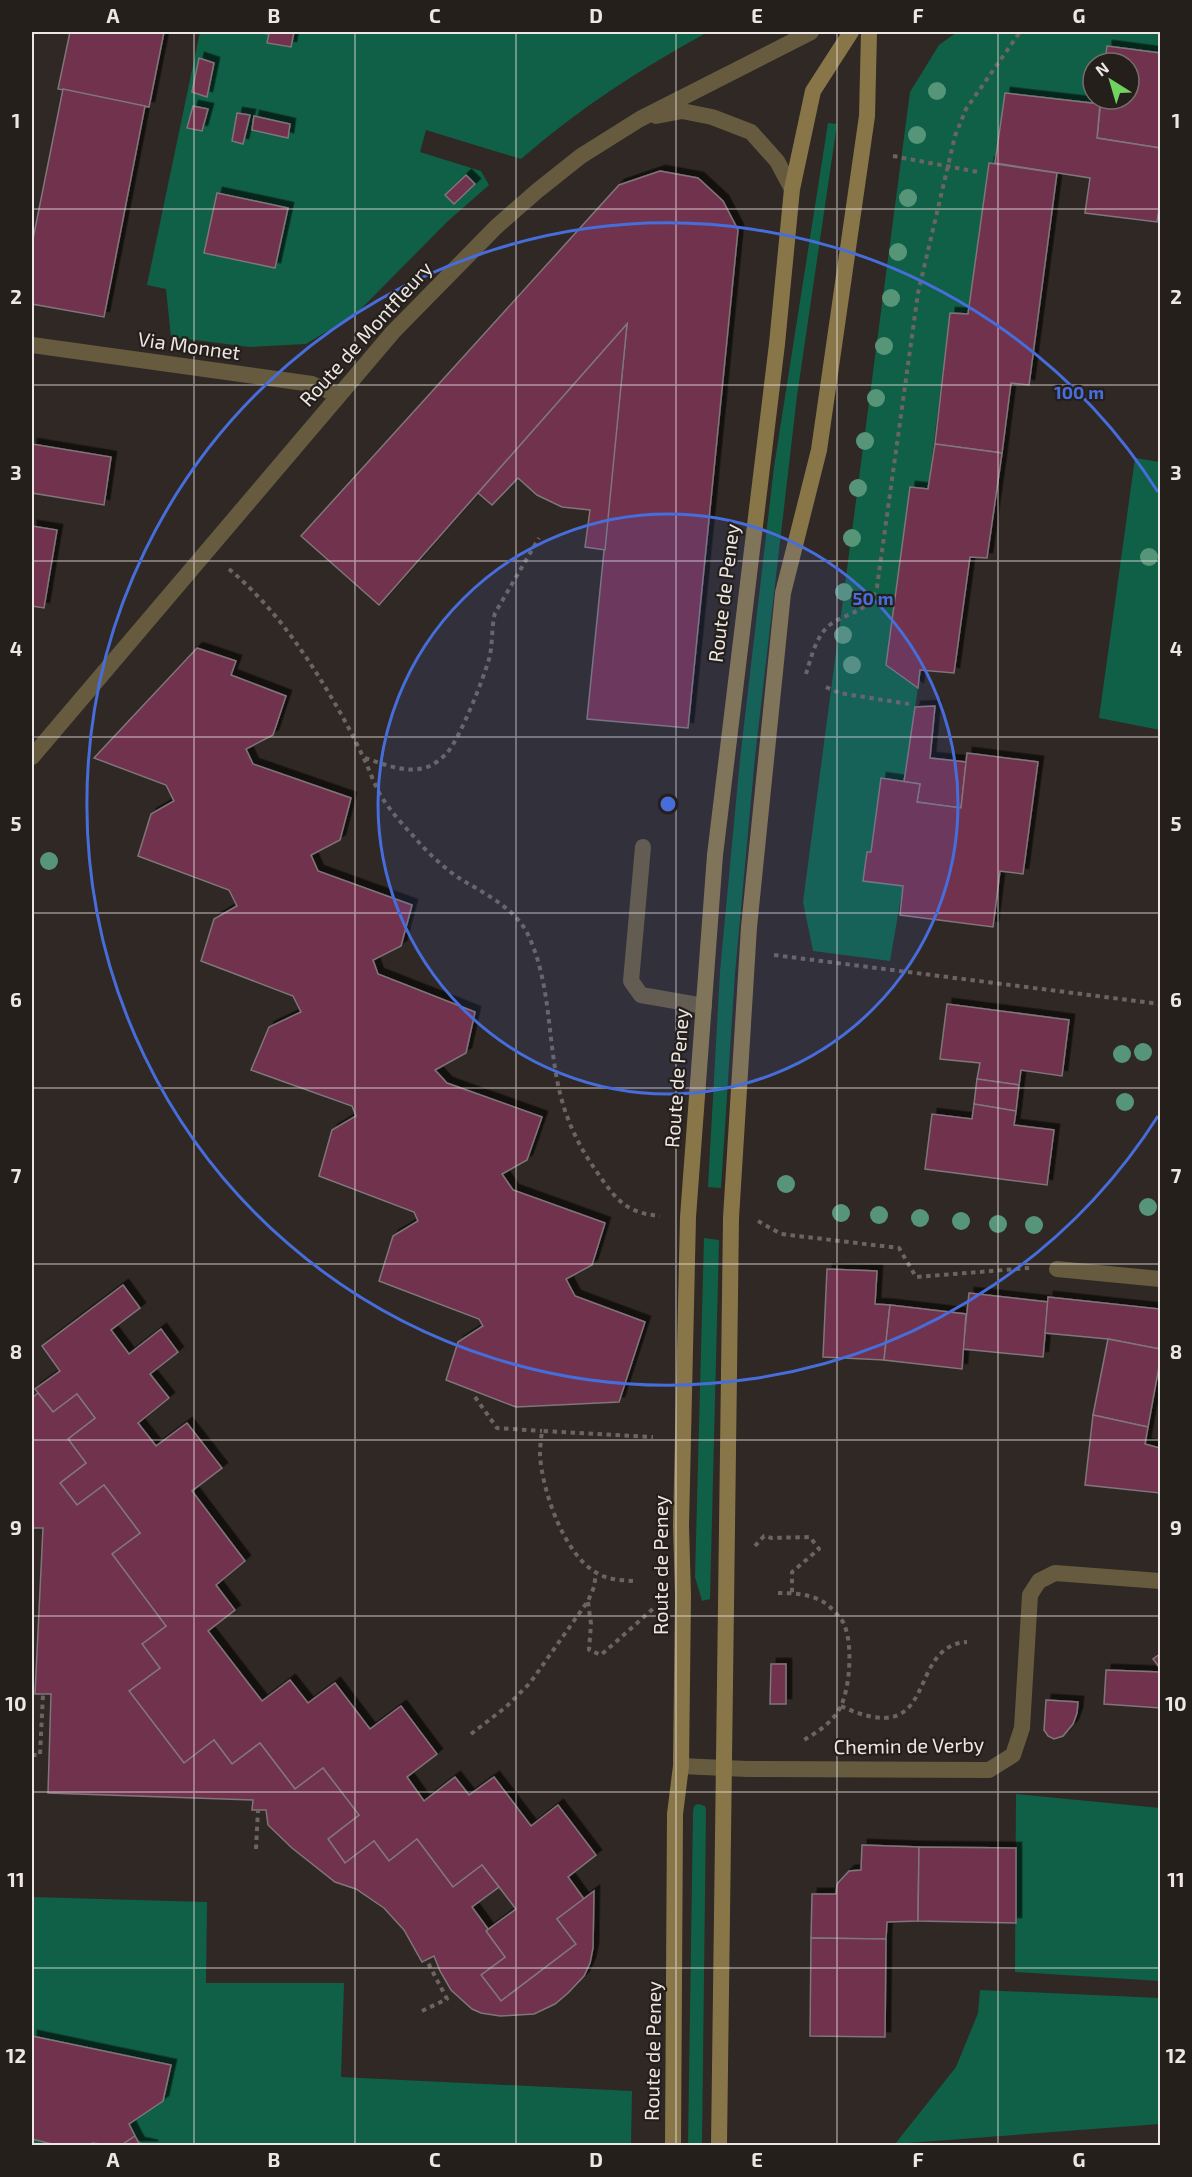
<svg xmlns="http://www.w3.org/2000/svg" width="1192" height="2177" viewBox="0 0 1192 2177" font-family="'Exo 2',sans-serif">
	<defs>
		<filter id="shadow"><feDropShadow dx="5.5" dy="-5.5" stdDeviation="0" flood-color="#0009"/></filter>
	</defs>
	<rect width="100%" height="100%" fill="#2f2824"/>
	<g fill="#0f6046">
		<path d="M 200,32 L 708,32 C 642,68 578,109 521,159 L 426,130 L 420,152 L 481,171 L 489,185 L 448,221 L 357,313 L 306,344 L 250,347 L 171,337 L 166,289 L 147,285 Z"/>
		<polygon points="957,32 1160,32 1160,53 1108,46 1105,63 1093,63 1093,99 1101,99 1100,104 1005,93 995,163 989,163 968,314 950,313 928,489 910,488 886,665 918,688 904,782 871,852 867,852 864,881 903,886 890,961 813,951 803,902 910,92 939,45"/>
		<polygon points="828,123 837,124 797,396 755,757 735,974 721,1188 708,1187 720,971 740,759 774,467"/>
		<polygon points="1135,458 1160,462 1160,730 1099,718"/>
		<polygon points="704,1238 719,1240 710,1599 702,1601 695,1577"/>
		<polygon points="1016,1794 1160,1808 1160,1981 1015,1972"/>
		<polygon points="698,1804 705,1806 706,1810 702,2145 688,2146 693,1812 694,1806"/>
		<polygon points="32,1897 207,1902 206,1983 344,1983 341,2077 632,2091 631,2145 32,2146"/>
		<polygon points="980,1990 1160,1998 1160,2124 895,2144 956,2067 978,2013"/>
	</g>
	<g fill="#71304e" stroke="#7f7679" stroke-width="1.5" filter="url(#shadow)">
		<polygon points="70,32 164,32 149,107 58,89"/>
		<polygon points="255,32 294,32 291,47 267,43 269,34"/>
		<polygon points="1107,46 1160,53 1160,148 1097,138 1101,99 1129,99 1129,63 1105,63"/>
		<polygon points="199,58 214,63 207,97 192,92"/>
		<polygon points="63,89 145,106 104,317 32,304 32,244"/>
		<polygon points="1005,93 1100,104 1097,138 1160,148 1160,201 1157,222 1085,213 1090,178 995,163"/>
		<polygon points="193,106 208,109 202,131 187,128"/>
		<polygon points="237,113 250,115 243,144 232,141"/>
		<polygon points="254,116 290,124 288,138 252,130"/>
		<polygon points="989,163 1057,173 1029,385 1011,383 1002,453 935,444 950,313 968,314"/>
		<polygon points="660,171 698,178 723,201 738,230 688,728 587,719 627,324 379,605 301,536 619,185"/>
		<polygon points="466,175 475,184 454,204 445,195"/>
		<polygon points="217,193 288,208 275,268 204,253"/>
		<polygon points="627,324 605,550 585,547 590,510 562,507 537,495 518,478 492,505 478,493"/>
		<polygon points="32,444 111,457 104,505 32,493"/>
		<polygon points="935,444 1002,453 987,558 970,557 954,673 920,670 918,688 886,665 910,487 928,489"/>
		<polygon points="32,526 57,530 44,608 32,606"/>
		<polygon points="197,648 236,661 231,675 286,696 273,735 246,749 253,764 351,798 340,840 311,855 318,871 412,905 401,946 373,960 378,974 475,1012 466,1053 435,1070 447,1083 542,1117 527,1160 502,1174 513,1190 605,1223 592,1265 566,1279 575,1296 645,1322 619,1402 516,1407 446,1380 458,1342 483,1326 479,1319 379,1281 393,1236 418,1221 414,1212 319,1176 332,1130 356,1116 352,1106 251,1070 269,1027 301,1012 293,996 201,961 214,919 237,906 229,890 138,856 151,814 174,801 166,785 94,758"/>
		<polygon points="935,706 930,758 966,762 961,808 917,802 920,784 904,782 915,707"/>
		<polygon points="967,753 1038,762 1023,874 1000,871 993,927 900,915 903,886 863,881 867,852 871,852 881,778 920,784 917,802 961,808"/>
		<polygon points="947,1004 1069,1020 1062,1076 1021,1070 1019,1085 977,1079 980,1063 940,1059"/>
		<polygon points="977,1079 1019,1085 1016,1111 974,1104"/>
		<polygon points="974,1104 1016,1111 1014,1125 1054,1130 1047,1185 925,1169 932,1114 972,1119"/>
		<polygon points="827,1269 877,1271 875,1304 890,1305 884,1360 823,1357"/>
		<polygon points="123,1285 140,1308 111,1330 129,1354 161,1329 178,1352 150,1374 169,1398 138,1423 156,1446 187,1423 222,1468 192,1491 245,1561 216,1585 235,1610 208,1631 262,1701 290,1680 308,1703 335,1683 370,1729 401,1706 437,1754 407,1777 424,1801 455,1777 469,1795 494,1777 531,1826 558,1805 596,1855 568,1877 584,1899 557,1919 576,1944 501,2001 481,1975 505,1957 486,1931 516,1909 482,1865 453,1887 417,1839 389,1861 374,1841 345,1863 328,1839 359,1815 323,1768 295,1789 260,1743 232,1764 214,1740 184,1763 129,1691 160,1668 142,1644 166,1626 112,1554 140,1533 104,1485 77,1505 60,1483 86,1463 68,1439 95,1418 77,1394 53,1412 35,1389 60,1371 42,1346"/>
		<polygon points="969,1293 1048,1302 1043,1357 963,1349"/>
		<polygon points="1048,1297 1159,1309 1160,1302 1160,1349 1108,1339 1045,1333"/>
		<polygon points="890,1305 966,1314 962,1369 884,1360"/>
		<polygon points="1108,1339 1160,1349 1160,1361 1148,1427 1093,1415"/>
		<polygon points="38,1393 53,1412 77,1394 95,1418 68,1439 86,1463 60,1483 77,1505 104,1485 140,1533 112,1554 166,1626 142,1644 160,1668 129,1691 184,1763 214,1740 232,1764 260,1743 295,1789 323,1768 359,1815 328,1839 345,1863 374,1841 389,1861 417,1839 453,1887 482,1865 499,1887 472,1907 488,1929 486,1931 505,1957 481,1975 501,2001 576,1944 557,1919 594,1891 593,1948 590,1963 584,1976 568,1993 555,2004 534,2014 500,2016 481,2013 472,2009 451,1990 440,1971 434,1956 422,1962 404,1930 384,1908 356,1889 335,1882 292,1848 268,1825 266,1810 252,1810 253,1800 48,1793 51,1694 35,1694 43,1528 32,1528 32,1398"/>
		<polygon points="1093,1415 1148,1427 1145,1444 1160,1448 1160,1493 1085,1485"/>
		<polygon points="1160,1654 1160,1668 1153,1659"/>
		<polygon points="771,1664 786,1664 786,1704 770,1704"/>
		<polygon points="1106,1670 1160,1672 1160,1708 1104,1704"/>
		<polygon points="1046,1700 1078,1702 1077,1713 1073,1724 1063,1736 1054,1739 1048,1736 1044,1730"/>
		<polygon points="862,1845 919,1847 918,1921 887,1922 886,1939 811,1938 812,1894 836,1894 837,1884 849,1871 861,1870"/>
		<polygon points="919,1847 1016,1848 1016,1923 918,1921"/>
		<polygon points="811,1938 886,1939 885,2037 810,2036"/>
		<polygon points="32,2036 171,2065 163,2101 129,2124 135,2136 120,2146 92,2143 89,2146 60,2146 32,2139"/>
		<polygon points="135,2136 139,2143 153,2146 120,2146"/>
	</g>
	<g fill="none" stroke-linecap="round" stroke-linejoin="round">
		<g stroke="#6b6561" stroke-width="4" stroke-dasharray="4.5 4.5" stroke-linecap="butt">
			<polyline points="893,156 978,172"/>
			<path d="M 229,569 C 278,610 315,667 346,723 C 353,736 360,750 366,763 C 371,774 375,786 381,796 C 391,812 404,826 416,839 C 428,853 444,868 459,878 C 485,894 518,909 530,939 C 548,980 548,1025 555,1068 C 561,1109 575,1142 599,1175 C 617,1201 627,1213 660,1216"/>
			<path d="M 806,674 C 811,658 816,635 831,624 C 852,610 867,614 877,587 L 918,293 L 955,136 L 966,109 L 1020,32"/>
			<polyline points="826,687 839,693 909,704"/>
			<path d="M 365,758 C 384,764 403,773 424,768 C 433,766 441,759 447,753 C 460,738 483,680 489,659 C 493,645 491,629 495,613 L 539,538"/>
			<polyline points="774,955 1160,1004"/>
			<polyline points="758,1221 781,1234 899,1248 916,1277 1029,1268"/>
			<polyline points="475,1397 497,1428 542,1431"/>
			<polyline points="755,1546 764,1536 772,1538 810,1537 819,1549 792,1572 792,1593"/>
			<path d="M 633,1581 C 621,1580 608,1580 597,1573 C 564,1555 542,1490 540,1455 C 540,1447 541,1439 542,1431 L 653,1437"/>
			<path d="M 778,1593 C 795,1593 816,1594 830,1607 C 834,1611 842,1619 844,1624 C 853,1645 850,1686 841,1706 C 834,1721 818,1732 804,1740"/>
			<polyline points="588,1602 591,1624 589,1650 601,1655 655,1607"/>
			<path d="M 841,1706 C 942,1753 904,1646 967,1642"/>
			<polyline points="471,1734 506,1707 530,1683 588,1601 594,1587 596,1573"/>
			<polyline points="32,1755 40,1755 43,1694"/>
			<polyline points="256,1849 258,1810"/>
			<polyline points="422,2011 447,1999 426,1959"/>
		</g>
		<g stroke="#665b3f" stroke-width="16">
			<polyline points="643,847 631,981 641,995 704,1006"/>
			<polyline points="1057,1269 1160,1279"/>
		</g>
		<g stroke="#665b3f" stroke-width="16">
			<polyline points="32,345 312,384 338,395"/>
			<polyline points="681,1766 747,1769 989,1770 1013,1755 1022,1728 1030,1595 1039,1581 1055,1573 1160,1581"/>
		</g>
		<g stroke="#665b3f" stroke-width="16">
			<polyline points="656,116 682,111 712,117 751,132 777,161 792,189"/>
			<polyline points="32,757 393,332 496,227 537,191 581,156 640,119 811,32"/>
		</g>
		<g stroke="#887649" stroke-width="16">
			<polyline points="673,2146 675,1814 681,1766 683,1595 681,1526 688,1217 715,855 777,344 792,189 813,91 851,32"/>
			<polyline points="719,2146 731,1218 749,927 783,593 819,450 867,116 869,32"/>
		</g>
	</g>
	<g fill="#579579">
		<circle cx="937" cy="91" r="9"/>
		<circle cx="917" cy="135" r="9"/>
		<circle cx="908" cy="198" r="9"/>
		<circle cx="898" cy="252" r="9"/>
		<circle cx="891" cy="298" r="9"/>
		<circle cx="884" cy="346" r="9"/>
		<circle cx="876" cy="398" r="9"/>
		<circle cx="865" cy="441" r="9"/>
		<circle cx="858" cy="488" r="9"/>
		<circle cx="852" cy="538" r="9"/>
		<circle cx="1149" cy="557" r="9"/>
		<circle cx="844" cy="592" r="9"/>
		<circle cx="843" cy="635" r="9"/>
		<circle cx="852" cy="665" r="9"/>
		<circle cx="49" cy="861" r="9"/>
		<circle cx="1143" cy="1052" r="9"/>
		<circle cx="1122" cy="1054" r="9"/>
		<circle cx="1125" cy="1102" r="9"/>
		<circle cx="786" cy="1184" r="9"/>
		<circle cx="1148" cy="1207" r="9"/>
		<circle cx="841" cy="1213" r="9"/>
		<circle cx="879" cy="1215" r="9"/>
		<circle cx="920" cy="1218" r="9"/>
		<circle cx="961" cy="1221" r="9"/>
		<circle cx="998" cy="1224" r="9"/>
		<circle cx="1034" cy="1225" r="9"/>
	</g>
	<path fill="none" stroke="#ece7e4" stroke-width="1.5" stroke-opacity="0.55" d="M 194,32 L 194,2146M 355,32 L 355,2146M 516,32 L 516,2146M 676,32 L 676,2146M 837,32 L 837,2146M 998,32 L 998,2146M 32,209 L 1160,209M 32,385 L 1160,385M 32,561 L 1160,561M 32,737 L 1160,737M 32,913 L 1160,913M 32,1088 L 1160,1088M 32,1264 L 1160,1264M 32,1440 L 1160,1440M 32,1616 L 1160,1616M 32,1792 L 1160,1792M 32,1968 L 1160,1968"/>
	<circle cx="668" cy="804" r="290" fill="#466dda" fill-opacity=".12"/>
	<g fill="none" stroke="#466dda" stroke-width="3">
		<circle cx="668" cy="804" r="290"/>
		<path d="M1158 1116A581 581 0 1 1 1158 492"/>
	</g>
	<g text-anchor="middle" stroke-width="4.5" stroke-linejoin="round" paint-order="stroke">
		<g font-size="20" fill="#ece7e4" stroke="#251f1b">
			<text transform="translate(366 334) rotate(-48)" y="7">Route de Montfleury</text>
			<text transform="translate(189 346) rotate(8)" y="7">Via Monnet</text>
			<text transform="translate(724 593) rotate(-83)" y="7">Route de Peney</text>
			<text transform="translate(677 1078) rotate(-86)" y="7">Route de Peney</text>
			<text transform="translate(661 1565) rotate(-90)" y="7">Route de Peney</text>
			<text transform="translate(909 1746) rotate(-1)" y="7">Chemin de Verby</text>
			<text transform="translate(653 2051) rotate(-89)" y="7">Route de Peney</text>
		</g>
	</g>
	<circle cx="668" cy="804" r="9" fill="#466dda" stroke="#251f1b" stroke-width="3"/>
	<g font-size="18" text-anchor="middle" font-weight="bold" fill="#466dda" stroke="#251f1b" stroke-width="4.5" stroke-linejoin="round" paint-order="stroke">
		<text x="1079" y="399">100 m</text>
		<text x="873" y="605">50 m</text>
	</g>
	<rect width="1192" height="2177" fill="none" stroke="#251f1b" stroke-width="66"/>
	<g transform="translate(1111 81) rotate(323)"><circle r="28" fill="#251f1b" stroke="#756f6b" stroke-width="1.5"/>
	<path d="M0-4.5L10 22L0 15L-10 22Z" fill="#70d35f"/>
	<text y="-9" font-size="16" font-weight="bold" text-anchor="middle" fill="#ece7e4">N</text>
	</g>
	<rect x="33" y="33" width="1126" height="2111" fill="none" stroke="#ece7e4" stroke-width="2"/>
	<g font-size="20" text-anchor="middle" font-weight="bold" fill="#ece7e4">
		<text x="113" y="23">A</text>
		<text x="274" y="23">B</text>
		<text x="435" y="23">C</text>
		<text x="596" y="23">D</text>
		<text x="757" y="23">E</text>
		<text x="918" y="23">F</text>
		<text x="1079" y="23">G</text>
		<text x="16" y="128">1</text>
		<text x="1176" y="128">1</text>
		<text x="16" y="304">2</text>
		<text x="1176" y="304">2</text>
		<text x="16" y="480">3</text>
		<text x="1176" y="480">3</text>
		<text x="16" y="656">4</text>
		<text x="1176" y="656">4</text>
		<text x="16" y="831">5</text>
		<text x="1176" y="831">5</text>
		<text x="16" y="1007">6</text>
		<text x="1176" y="1007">6</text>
		<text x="16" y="1183">7</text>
		<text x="1176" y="1183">7</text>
		<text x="16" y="1359">8</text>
		<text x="1176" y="1359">8</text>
		<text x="16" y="1535">9</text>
		<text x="1176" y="1535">9</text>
		<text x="16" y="1711">10</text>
		<text x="1176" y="1711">10</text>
		<text x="16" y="1887">11</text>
		<text x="1176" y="1887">11</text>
		<text x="16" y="2063">12</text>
		<text x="1176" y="2063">12</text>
		<text x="113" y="2167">A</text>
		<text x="274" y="2167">B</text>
		<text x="435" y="2167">C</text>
		<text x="596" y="2167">D</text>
		<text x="757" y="2167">E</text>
		<text x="918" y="2167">F</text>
		<text x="1079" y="2167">G</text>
	</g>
</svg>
